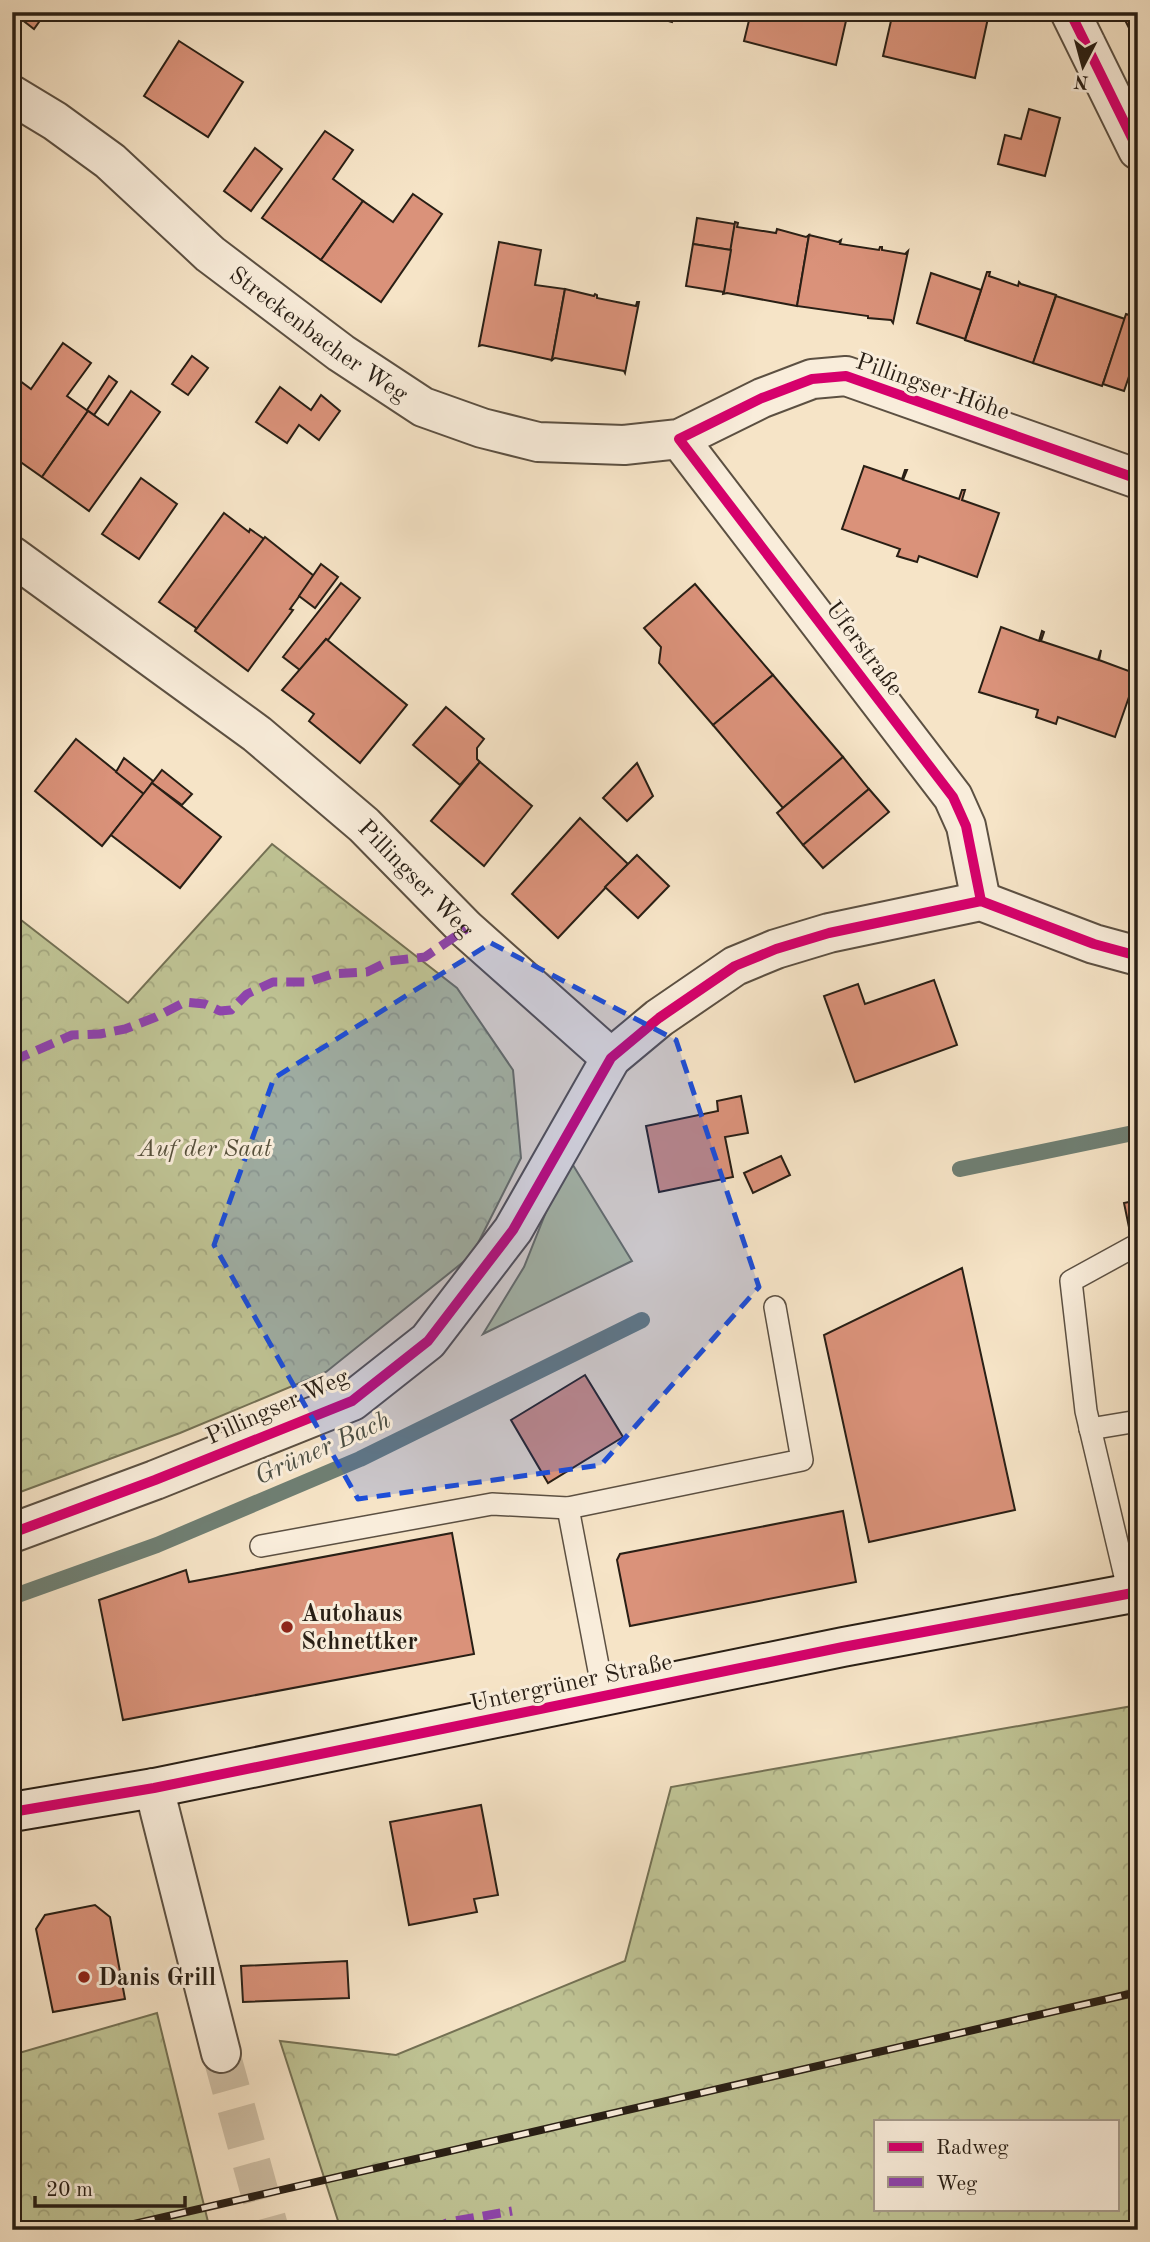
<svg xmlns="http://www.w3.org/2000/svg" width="1150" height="2242" viewBox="0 0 1150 2242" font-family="'Old Standard TT',serif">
	<defs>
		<pattern id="forest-crowns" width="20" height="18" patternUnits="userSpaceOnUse" patternTransform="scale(1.75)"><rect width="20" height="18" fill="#bfc394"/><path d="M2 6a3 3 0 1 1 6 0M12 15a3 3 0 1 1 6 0" fill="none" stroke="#a4a77f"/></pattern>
	</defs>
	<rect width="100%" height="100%" fill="#f6e4c7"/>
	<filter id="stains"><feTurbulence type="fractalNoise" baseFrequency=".00286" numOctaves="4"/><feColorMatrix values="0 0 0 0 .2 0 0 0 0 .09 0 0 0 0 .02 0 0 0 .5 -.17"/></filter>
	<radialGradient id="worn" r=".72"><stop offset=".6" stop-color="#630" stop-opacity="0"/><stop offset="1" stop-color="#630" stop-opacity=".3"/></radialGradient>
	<polygon fill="#bfc394" stroke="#747154" stroke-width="2" points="568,1157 632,1261 483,1334 524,1267"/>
	<g fill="url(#forest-crowns)" stroke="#747154" stroke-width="2" fill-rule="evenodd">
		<polygon points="272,844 457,988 513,1070 521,1158 472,1255 326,1372 180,1433 12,1495 12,913 128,1003"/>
		<path d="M 1138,1705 L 1138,2230 L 601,2230 L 591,2226 L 530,2230 L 341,2230 L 280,2041 L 396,2055 L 625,1961 L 671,1787 ZM 875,2121 L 1117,2121 L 1117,2209 L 875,2209 Z"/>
		<polygon points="157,2013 210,2230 12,2230 12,2055"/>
	</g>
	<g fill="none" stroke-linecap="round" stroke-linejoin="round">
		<g stroke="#6f7f73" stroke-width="16">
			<polyline points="960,1169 1138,1132"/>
			<polyline points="12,1597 157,1545 360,1459 642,1320"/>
		</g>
	</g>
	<g fill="#da927a" stroke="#291f15" stroke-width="2">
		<polygon points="12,12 46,12 34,29"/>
		<polygon points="636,12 675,12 672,22"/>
		<polygon points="751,12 848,12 836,65 744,41"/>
		<polygon points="893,12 962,12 988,18 975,78 883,56"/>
		<polygon points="1121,12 1138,12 1138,46"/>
		<polygon points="179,41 243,82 208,137 144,96"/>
		<polygon points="1029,109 1060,118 1045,176 998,164 1005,135 1021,139"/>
		<polygon points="325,131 353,150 333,179 363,201 321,260 262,218"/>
		<polygon points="255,148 282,169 251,211 224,191"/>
		<polygon points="413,194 442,214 381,302 321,260 363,201 393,222"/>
		<polygon points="697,218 735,224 731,250 693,244"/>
		<polygon points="735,222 738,223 737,227 776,233 777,229 806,237 809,235 797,306 727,293 723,294"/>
		<polygon points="809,235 838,242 841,240 840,244 879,250 880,247 882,247 882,250 905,254 908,251 893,323 891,320 868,318 868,316 797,306"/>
		<polygon points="499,242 541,250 535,285 565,289 552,360 482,345 479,346"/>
		<polygon points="693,244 731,250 724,292 686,286"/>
		<polygon points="987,272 990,272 989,276 1018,286 1019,282 1021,284 1056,295 1033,363 965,340"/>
		<polygon points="931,273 981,290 965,339 917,323"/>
		<polygon points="565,289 594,296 595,294 597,295 597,298 636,306 637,302 639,302 625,373 624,371 555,358 552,360"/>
		<polygon points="1056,296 1125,319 1102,386 1033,363"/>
		<polygon points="1126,314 1138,318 1138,350 1124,391 1103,384"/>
		<polygon points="63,343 91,363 67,396 88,411 42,477 12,456 12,375 31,389"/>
		<polygon points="192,356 208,368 188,395 172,384"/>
		<polygon points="109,376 117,382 94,415 87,410"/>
		<polygon points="280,387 311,410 321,395 340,411 319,440 299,425 287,443 256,422"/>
		<polygon points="131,391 160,412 89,511 42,477 88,411 108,425"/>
		<polygon points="864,466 902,479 905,470 907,470 903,480 959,499 962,490 965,490 962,500 999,513 977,577 919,556 917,562 897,556 900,549 842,529"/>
		<polygon points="141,478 177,504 139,559 102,534"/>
		<polygon points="224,513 249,532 250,529 264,539 195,631 196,628 159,602"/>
		<polygon points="265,537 314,576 290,609 293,610 248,671 195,631"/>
		<polygon points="321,564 338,577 315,608 299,596"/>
		<polygon points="341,583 360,598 328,640 326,639 300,670 283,657"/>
		<polygon points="695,584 773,675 713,725 659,663 661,647 644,628"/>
		<polygon points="1001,627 1039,641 1042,631 1044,632 1041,641 1098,660 1101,650 1099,660 1137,674 1115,737 1058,717 1056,724 1036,717 1038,710 979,692"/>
		<polygon points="326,639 407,705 360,763 309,721 314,714 282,690"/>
		<polygon points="773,675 843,757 783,808 713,725"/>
		<polygon points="446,707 484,739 477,748 477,759 480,762 460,785 413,745"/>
		<polygon points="76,739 144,794 102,846 35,791"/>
		<polygon points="843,757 869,789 803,845 777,813"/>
		<polygon points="124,758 153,781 144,794 116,772"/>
		<polygon points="480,762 532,806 484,866 431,821"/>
		<polygon points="637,763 653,796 627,821 603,798"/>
		<polygon points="162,770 192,794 182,805 152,783"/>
		<polygon points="152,783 221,837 180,888 111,835"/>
		<polygon points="869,789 889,812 823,868 803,845"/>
		<polygon points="580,818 628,864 558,938 512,894"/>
		<polygon points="637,855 669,886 638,918 605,887"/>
		<polygon points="934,980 957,1045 855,1082 824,996 858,984 865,1004"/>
		<polygon points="741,1096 748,1133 725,1137 733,1177 659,1192 646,1126 718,1111 717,1101"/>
		<polygon points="781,1156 790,1175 753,1193 744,1173"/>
		<polygon points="1138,1200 1138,1271 1124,1203"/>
		<polygon points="962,1268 1015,1510 869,1542 824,1335"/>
		<polygon points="585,1375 623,1437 548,1483 511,1420"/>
		<polygon points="843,1511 856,1582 630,1626 617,1560 620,1554"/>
		<polygon points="452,1533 474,1654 123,1720 99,1600 186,1570 189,1582"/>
		<polygon points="481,1805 498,1895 474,1899 477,1912 409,1925 390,1822"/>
		<polygon points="95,1905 110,1917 125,1999 53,2012 36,1929 45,1915"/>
		<polygon points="347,1961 349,1998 243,2002 241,1966"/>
	</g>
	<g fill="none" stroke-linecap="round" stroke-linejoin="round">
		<polyline stroke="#cdbda3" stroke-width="38" stroke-dasharray="38 19" stroke-linecap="butt" points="221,2053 270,2230"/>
		<defs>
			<g id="service">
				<polyline points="1090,1429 1138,1421"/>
				<polyline points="261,1546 492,1504 568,1508"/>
				<polyline points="1129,1593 1086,1411 1071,1281 1133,1247"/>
				<polyline points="604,1697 568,1508 802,1460 775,1307"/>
			</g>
			<g id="minor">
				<polyline points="1070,12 1138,150"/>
				<path id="s1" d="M 12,95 L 55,121 L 110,161 L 210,254 L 341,353 L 423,407 L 482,428 L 538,442 L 624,445 L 679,439 L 762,398 L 812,379 L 846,376 L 1138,479"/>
				<polyline points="679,439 953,797 966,826 981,901"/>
				<path id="s2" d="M 12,556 L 257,734 L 364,825 L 466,929 L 611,1058"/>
				<polyline points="12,1533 155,1480 352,1401 428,1341 513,1230 611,1058 659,1018 735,966 776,949 829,933 981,901 1094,944 1138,956"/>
				<polyline points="154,1788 221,2053"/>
			</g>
			<polyline id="secondary" points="12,1812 154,1788 843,1647 1138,1592"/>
		</defs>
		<use href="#service" stroke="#5c5042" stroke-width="24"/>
		<use href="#minor" stroke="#5c5042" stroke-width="42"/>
		<use href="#secondary" stroke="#291f15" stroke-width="42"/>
		<use href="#service" stroke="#f9eddb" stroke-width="21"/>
		<use href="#minor" stroke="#f9eddb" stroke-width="38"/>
		<use href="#secondary" stroke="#f9eddb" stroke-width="38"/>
		<defs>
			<polyline id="rail" points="108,2230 1138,1992"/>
		</defs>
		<use href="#rail" stroke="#291f15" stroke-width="8"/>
		<use href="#rail" stroke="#f9eddb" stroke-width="5" stroke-dasharray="16" stroke-linecap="butt"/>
		<g stroke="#8e44ad" stroke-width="9" stroke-dasharray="18 9" stroke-linecap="butt">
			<polyline points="12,1061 72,1035 100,1034 125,1029 156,1017 185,1002 205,1004 220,1011 231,1010 247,994 273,982 308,982 332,974 367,972 389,961 425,957 466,929"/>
			<polyline points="431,2230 449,2222 512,2211"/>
		</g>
		<defs>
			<g id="cycleway">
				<polyline points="1070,12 1138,150"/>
				<polyline points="981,901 966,826 953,797 679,439 762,398 812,379 846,376 1138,479"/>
				<polyline points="12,1533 155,1480 352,1401 428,1341 513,1230 611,1058 659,1018 735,966 776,949 829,933 981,901 1094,944 1138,956"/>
				<polyline points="12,1812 154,1788 843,1647 1138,1592"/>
			</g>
		</defs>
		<use href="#cycleway" stroke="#f9eddb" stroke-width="15"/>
		<use href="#cycleway" stroke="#d6006c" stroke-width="10"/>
	</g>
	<path fill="#1d4ed8" fill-opacity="0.2" stroke="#1d4ed8" stroke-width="5" stroke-dasharray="14 9" stroke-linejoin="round" d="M 491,943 L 676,1040 L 759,1287 L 601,1465 L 358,1499 L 214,1245 L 274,1078 Z"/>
	<g fill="#8f2418" stroke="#f9eddb" stroke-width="2.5">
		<circle cx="287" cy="1627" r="7"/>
		<circle cx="84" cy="1977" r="7"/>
	</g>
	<g text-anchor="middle" stroke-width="6" stroke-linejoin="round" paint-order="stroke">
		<g font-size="24" fill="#291f15" stroke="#f9eddb">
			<text dy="8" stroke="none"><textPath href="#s1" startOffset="390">Streckenbacher Weg</textPath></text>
			<text transform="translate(933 386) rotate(19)" y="8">Pillingser Höhe</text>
			<text transform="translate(865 648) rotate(53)" y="8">Uferstraße</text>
			<text dy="8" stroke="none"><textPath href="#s2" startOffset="518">Pillingser Weg</textPath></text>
			<text transform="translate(277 1406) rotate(-24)" y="8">Pillingser Weg</text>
			<text transform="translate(571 1682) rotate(-12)" y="8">Untergrüner Straße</text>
		</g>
		<g font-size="24" font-style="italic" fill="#56503b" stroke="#f9eddb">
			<text x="205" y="1156">Auf der Saat</text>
		</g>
		<g font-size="24" font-weight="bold" fill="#291f15" stroke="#f9eddb" text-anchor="start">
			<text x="301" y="1621">Autohaus<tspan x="301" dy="28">Schnettker</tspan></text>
			<text x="98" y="1985">Danis Grill</text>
		</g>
		<g font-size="26" font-style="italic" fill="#4c4f44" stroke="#f9eddb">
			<text transform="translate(322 1447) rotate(-24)" y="9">Grüner Bach</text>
		</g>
	</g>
	<rect width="1150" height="2242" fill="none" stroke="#f6e4c7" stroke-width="42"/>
	<rect x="14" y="14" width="1122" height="2214" fill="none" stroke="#291f15" stroke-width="3.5"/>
	<rect x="21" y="21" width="1108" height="2200" fill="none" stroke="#291f15" stroke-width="2"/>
	<rect x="874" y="2120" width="245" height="91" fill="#f9eddb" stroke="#a69b8c" stroke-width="2"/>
	<rect x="888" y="2142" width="35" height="10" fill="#d6006c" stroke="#a69b8c" stroke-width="2"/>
	<text x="936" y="2154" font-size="21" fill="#291f15">Radweg</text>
	<rect x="888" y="2177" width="35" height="10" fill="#8e44ad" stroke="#a69b8c" stroke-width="2"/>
	<text x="936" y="2190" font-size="21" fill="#291f15">Weg</text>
	<g transform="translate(1083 66) rotate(186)" stroke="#f9eddb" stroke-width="5" paint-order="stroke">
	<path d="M0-5L12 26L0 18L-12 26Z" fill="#291f15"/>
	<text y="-10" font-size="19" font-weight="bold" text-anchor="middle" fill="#291f15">N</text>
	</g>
	<path d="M35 2196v10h150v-10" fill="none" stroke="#291f15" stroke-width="3.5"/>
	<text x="46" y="2196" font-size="21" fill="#291f15" stroke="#f9eddb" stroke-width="5" paint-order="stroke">20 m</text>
	<rect width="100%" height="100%" filter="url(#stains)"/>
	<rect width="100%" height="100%" fill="url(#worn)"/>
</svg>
